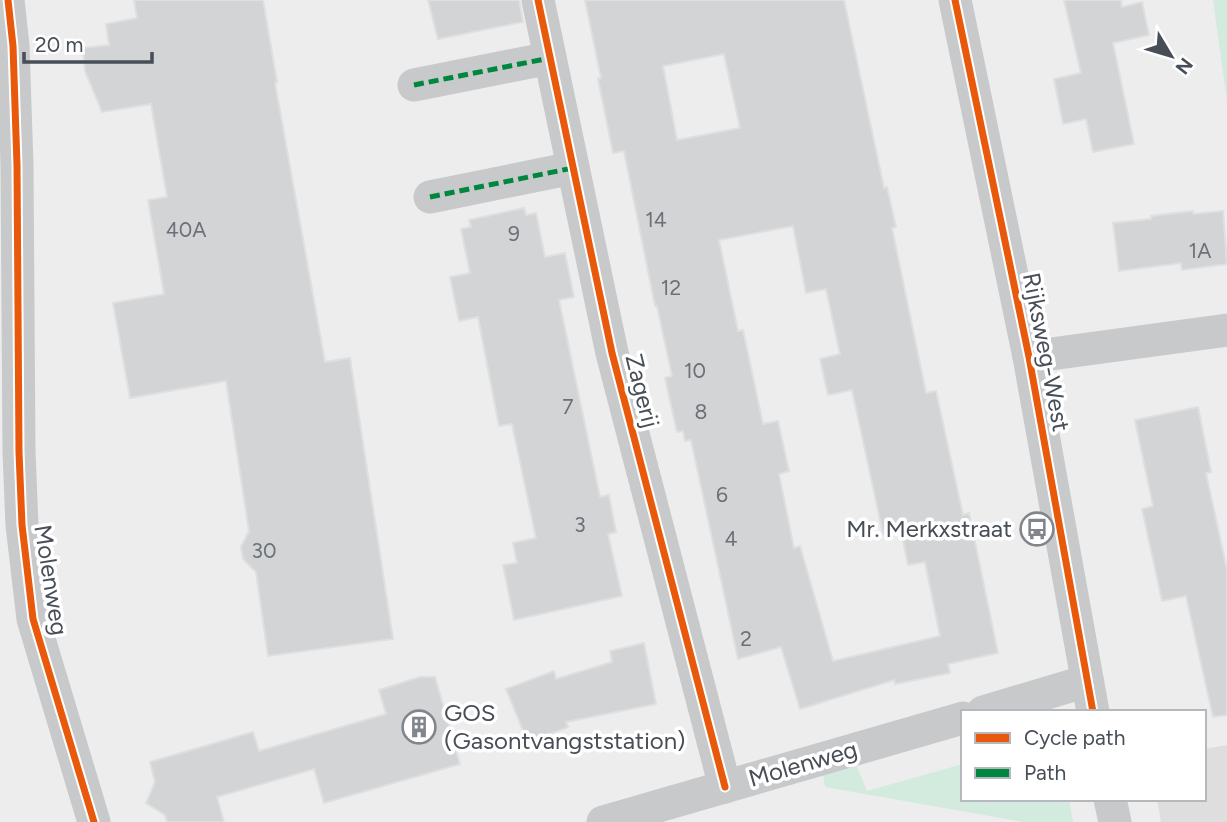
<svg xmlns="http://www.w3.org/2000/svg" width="1227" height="822" viewBox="0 0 1227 822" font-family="Figtree,sans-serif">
	<rect width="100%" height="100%" fill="#ededed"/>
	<polygon fill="#dfdede" points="1227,745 1227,822 1161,822 1157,799 1204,799 1204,749"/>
	<g fill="#d3eade">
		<polygon points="1213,0 1227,0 1227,101"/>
		<polygon points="855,762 867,791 963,764 963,799 1069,799 1073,822 1023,822 825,787 823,773"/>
	</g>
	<g fill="#d3d4d6" stroke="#dedfe0" stroke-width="2" fill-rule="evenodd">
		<polygon points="134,0 263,0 277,82 275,83 325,362 350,358 393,639 268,656 256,572 243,559 241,547 249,531 226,381 130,398 113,303 164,294 148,200 167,197 151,104 102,112 85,71 83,48 109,45 106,24 137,18"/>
		<polygon points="428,0 519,0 523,22 438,39"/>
		<path d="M 585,0 L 844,0 L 884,188 L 887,187 L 896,227 L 892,228 L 926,393 L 936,391 L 963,515 L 969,513 L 998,653 L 948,664 L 950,673 L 895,684 L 894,680 L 800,709 L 781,647 L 738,659 L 691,440 L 685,441 L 683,431 L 677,432 L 665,378 L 672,376 L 657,306 L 655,306 L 624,151 L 613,153 L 598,79 L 601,78 ZM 724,54 L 740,128 L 677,140 L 663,66 ZM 793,226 L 806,293 L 826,289 L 840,354 L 820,359 L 828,395 L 852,390 L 883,534 L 901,530 L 908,565 L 925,562 L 940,636 L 833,661 L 800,546 L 794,548 L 779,474 L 789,471 L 778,421 L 763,424 L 743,330 L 738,331 L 719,240 Z"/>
		<polygon points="1064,0 1121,0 1122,7 1142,2 1149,35 1113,43 1134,144 1093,152 1086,119 1063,124 1054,79 1081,73"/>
		<polygon points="524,208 526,215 536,213 545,257 565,253 574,297 559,300 600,497 609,495 616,532 608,534 622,596 514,620 503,565 517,563 513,543 536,538 512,424 499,426 478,317 459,321 450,277 470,273 461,229 471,227 469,220"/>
		<polygon points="1193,211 1193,214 1223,211 1227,264 1182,270 1181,263 1119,271 1113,223 1151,219 1151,216"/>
		<polygon points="1198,407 1211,472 1206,473 1227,570 1227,715 1213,717 1186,596 1162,601 1142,509 1153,506 1135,420"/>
		<polygon points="644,643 656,704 566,722 568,727 528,743 506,689 554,671 556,679 612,662 610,651"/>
		<polygon points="420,677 435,677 460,764 324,803 314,769 217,797 224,822 167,822 165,815 146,803 155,782 150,762 253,732 259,751 386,714 379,690"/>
	</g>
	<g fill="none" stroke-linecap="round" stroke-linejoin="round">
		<g stroke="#c8c9cb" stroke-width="33">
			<polyline points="8,0 13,46 17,165 19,452 22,525 33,619 94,822"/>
			<polyline points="538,0 612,353 725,787"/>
			<polyline points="955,0 1029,357 1093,712"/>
			<polyline points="414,85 550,58"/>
			<polyline points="430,197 573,168"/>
			<polyline points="1029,357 1227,330"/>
			<polyline points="983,712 1087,681"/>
			<polyline points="1110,799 1115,822"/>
			<polyline points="603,822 963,718"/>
		</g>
		<g stroke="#00873e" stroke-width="5" stroke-dasharray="10 5" stroke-linecap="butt">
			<polyline points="414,85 550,58"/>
			<polyline points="430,197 573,168"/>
		</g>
		<defs>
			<g id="cycleway">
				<polyline points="8,0 13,46 17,165 19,452 22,525 33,619 94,822"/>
				<polyline points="538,0 612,353 725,787"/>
				<polyline points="955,0 1029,357 1093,712"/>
			</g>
		</defs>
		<use href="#cycleway" stroke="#fff" stroke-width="11"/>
		<use href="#cycleway" stroke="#e8590c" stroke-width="7"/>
	</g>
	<defs>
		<symbol id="bus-ring" viewBox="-11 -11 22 22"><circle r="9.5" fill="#fff" stroke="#81868c" stroke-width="1.5"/><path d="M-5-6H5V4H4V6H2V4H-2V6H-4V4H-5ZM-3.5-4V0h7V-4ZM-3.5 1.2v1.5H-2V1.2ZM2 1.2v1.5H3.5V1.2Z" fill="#81868c"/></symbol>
		<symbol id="building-ring" viewBox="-11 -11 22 22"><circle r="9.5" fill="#fff" stroke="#81868c" stroke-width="1.5"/><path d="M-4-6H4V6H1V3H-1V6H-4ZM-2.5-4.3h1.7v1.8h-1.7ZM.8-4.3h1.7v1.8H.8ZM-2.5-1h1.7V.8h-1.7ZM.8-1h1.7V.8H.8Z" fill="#81868c"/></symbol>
	</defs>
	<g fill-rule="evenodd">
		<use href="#bus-ring" x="1018" y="510" width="38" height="38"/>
		<use href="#building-ring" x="400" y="708" width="38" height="38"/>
	</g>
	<g text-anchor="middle" stroke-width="7" stroke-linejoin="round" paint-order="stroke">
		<g font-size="21" fill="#6c7178">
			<text x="656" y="227">14</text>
			<text x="186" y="237">40A</text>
			<text x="514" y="241">9</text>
			<text x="1200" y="258">1A</text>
			<text x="671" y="295">12</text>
			<text x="695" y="378">10</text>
			<text x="568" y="414">7</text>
			<text x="701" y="419">8</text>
			<text x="722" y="502">6</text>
			<text x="580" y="532">3</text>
			<text x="731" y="546">4</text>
			<text x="264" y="558">30</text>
			<text x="746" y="646">2</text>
		</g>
		<g font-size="24" fill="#474e57" stroke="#fff">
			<text transform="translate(1046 352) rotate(79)" y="8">Rijksweg-West</text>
			<text transform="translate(642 391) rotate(76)" y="8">Zagerij</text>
			<text transform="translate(51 580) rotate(81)" y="8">Molenweg</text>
			<text transform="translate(803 764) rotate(-16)" y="8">Molenweg</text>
		</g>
		<g font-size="24" fill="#474e57" stroke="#fff" text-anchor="end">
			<text x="1012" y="537">Mr. Merkxstraat</text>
			<text x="444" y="721" text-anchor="start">GOS<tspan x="444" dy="28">(Gasontvangststation)</tspan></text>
		</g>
	</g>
	<rect x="961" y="710" width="245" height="91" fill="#ffffff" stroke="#b5b8bc" stroke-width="2"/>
	<rect x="975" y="733" width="35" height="10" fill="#e8590c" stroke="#b5b8bc" stroke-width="2"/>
	<text x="1024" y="745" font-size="21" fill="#474e57">Cycle path</text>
	<rect x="975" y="768" width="35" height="10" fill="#00873e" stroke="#b5b8bc" stroke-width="2"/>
	<text x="1024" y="780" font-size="21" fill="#474e57">Path</text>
	<g transform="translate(1171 56) rotate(128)" stroke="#ffffff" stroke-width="5" paint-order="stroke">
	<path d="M0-5L12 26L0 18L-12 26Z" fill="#474e57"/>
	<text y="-10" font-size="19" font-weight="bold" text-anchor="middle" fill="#474e57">N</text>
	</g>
	<path d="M24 52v10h128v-10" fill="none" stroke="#474e57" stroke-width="3.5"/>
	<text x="35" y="52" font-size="21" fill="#474e57" stroke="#ffffff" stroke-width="5" paint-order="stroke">20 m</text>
</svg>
